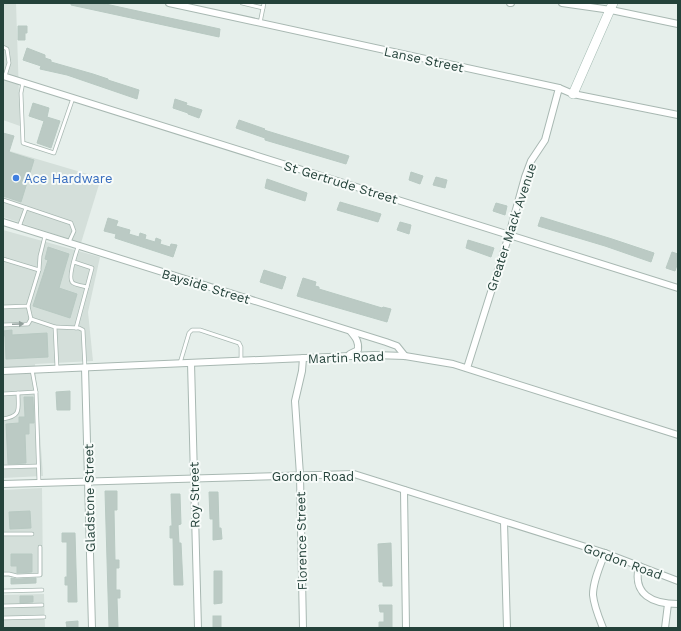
<svg xmlns="http://www.w3.org/2000/svg" width="681" height="631" viewBox="0 0 681 631" font-family="'Work Sans',sans-serif">
	<rect width="100%" height="100%" fill="#e6efeb"/>
	<g fill="#d4dfda">
		<polygon points="3,3 16,3 20,126 3,120"/>
		<polygon points="3,149 101,178 81,243 3,217"/>
		<polygon points="3,230 100,257 88,312 93,361 35,364 43,476 3,478"/>
		<polygon points="42,488 43,576 3,577 3,490"/>
		<polygon points="44,594 45,628 3,628 3,595"/>
	</g>
	<g fill="#bbcac4" stroke="#b8c9c2">
		<polygon points="71,3 101,3 220,29 219,37 71,5"/>
		<polygon points="18,26 27,26 27,33 25,33 25,40 18,40"/>
		<polygon points="27,48 45,55 45,58 51,60 51,62 93,74 108,79 108,80 139,90 137,99 67,75 40,69 41,66 23,60"/>
		<polygon points="175,99 187,103 186,105 202,110 199,118 188,114 188,113 173,108"/>
		<polygon points="33,103 49,108 47,117 60,121 51,148 37,143 44,121 29,116"/>
		<polygon points="239,120 265,129 264,130 349,156 346,164 265,140 265,138 236,128"/>
		<polygon points="3,133 14,136 9,152 34,160 21,202 3,196"/>
		<polygon points="411,172 423,176 420,184 409,180"/>
		<polygon points="436,177 447,180 445,188 433,185"/>
		<polygon points="267,179 307,193 305,201 265,188"/>
		<polygon points="340,202 381,214 378,222 337,210"/>
		<polygon points="496,203 507,206 505,215 493,211"/>
		<polygon points="541,217 612,239 654,253 651,262 605,246 538,226"/>
		<polygon points="108,218 118,221 116,226 130,230 129,234 139,237 140,233 146,235 145,239 155,242 156,238 161,240 160,244 170,247 171,244 177,245 173,257 115,238 116,234 104,231"/>
		<polygon points="400,222 411,225 409,234 397,230"/>
		<polygon points="468,240 494,248 491,257 466,248"/>
		<polygon points="48,247 69,254 59,288 77,294 70,318 33,306 48,260 45,259"/>
		<polygon points="672,252 678,254 678,262 675,271 666,268"/>
		<polygon points="264,270 286,277 282,289 260,282"/>
		<polygon points="303,278 316,282 315,286 319,287 319,289 382,308 383,307 391,309 387,322 297,296"/>
		<polygon points="12,330 12,335 47,333 48,357 6,359 5,336 3,335 3,331"/>
		<polygon points="70,391 70,410 57,410 56,392"/>
		<polygon points="24,397 33,397 34,423 29,423 29,434 25,434 26,463 8,464 6,424 19,423 19,417 25,417"/>
		<polygon points="105,491 117,491 117,510 114,510 115,560 119,560 119,568 116,568 116,590 120,590 120,598 117,598 118,628 109,628"/>
		<polygon points="209,492 218,492 219,528 221,528 222,539 213,540 213,519 210,519"/>
		<polygon points="171,494 180,494 181,524 178,525 179,543 181,543 183,585 174,585 173,538 170,538 170,526 172,526"/>
		<polygon points="30,511 31,528 10,529 9,512"/>
		<polygon points="62,533 75,533 77,602 68,602 68,585 65,585 65,577 67,577 67,542 62,542"/>
		<polygon points="391,543 392,586 383,586 383,582 379,582 378,544"/>
		<polygon points="11,554 32,554 32,572 17,573 17,566 11,566"/>
		<polygon points="214,571 222,571 222,603 214,604"/>
		<polygon points="11,578 17,579 36,578 36,583 11,584"/>
		<polygon points="20,596 33,596 33,602 20,603"/>
		<polygon points="379,605 392,605 392,628 379,628 379,622 384,622 384,612 380,612"/>
		<rect x="213" y="616" width="8" height="12"/>
		<polygon points="78,621 78,628 67,628 66,622"/>
	</g>
	<g fill="none" stroke-linecap="round" stroke-linejoin="round">
		<defs>
			<g id="lane">
				<polyline points="242,3 263,8"/>
				<polyline points="260,23 264,3"/>
				<polyline points="3,47 7,49 9,63 5,76"/>
				<polyline points="23,82 21,93 23,143 54,153 73,98"/>
				<polyline points="3,200 71,223 74,231 69,242"/>
				<polyline points="19,227 26,208"/>
				<polyline points="3,259 39,270"/>
				<path d="M 74,262 L 92,268 L 87,287 C 83,286 74,285 72,282 C 68,276 76,253 78,247"/>
				<polyline points="28,306 31,319"/>
				<polyline points="3,307 28,306 39,270 40,256 45,236"/>
				<polyline points="31,319 55,327 57,368"/>
				<polyline points="3,325 28,324 31,319"/>
				<polyline points="55,327 79,328 83,330 85,368"/>
				<polyline points="76,328 87,287"/>
				<polyline points="180,363 189,333 192,330 200,330 239,343 241,347 241,361"/>
				<polyline points="32,370 36,392 39,483"/>
				<polyline points="3,394 36,392"/>
				<path d="M 3,419 C 22,416 18,409 18,393"/>
				<polyline points="3,467 38,466"/>
				<polyline points="3,534 32,534"/>
				<polyline points="3,574 9,574 17,576 40,575 40,547"/>
				<polyline points="3,591 42,590"/>
				<polyline points="3,606 42,605"/>
				<polyline points="3,618 44,617"/>
			</g>
			<g id="street">
				<polyline points="169,3 559,88 573,94 678,115"/>
				<polyline points="510,3 511,3"/>
				<polyline points="562,3 611,10 678,24"/>
				<polyline points="3,76 678,288"/>
				<polyline points="3,222 386,342 397,346 405,356"/>
				<path d="M 350,354 L 358,350 C 359,342 356,338 351,332"/>
				<polyline points="303,358 302,371 295,401 300,475 303,628"/>
				<polyline points="191,363 198,628"/>
				<polyline points="85,368 92,628"/>
				<polyline points="467,368 509,235 525,177 531,161 545,140 559,88"/>
				<polyline points="3,371 374,355 405,356 453,364 678,435"/>
				<polyline points="3,484 354,474 605,553 678,581"/>
				<polyline points="404,490 406,628"/>
				<polyline points="504,522 507,628"/>
				<path d="M 639,566 C 632,595 653,604 678,604"/>
				<path d="M 603,628 C 599,618 594,606 593,595 C 593,581 600,566 605,553"/>
				<polyline points="665,628 668,604"/>
			</g>
			<polyline id="secondary" points="573,94 613,3"/>
		</defs>
		<use href="#lane" stroke="#a8b8b2" stroke-width="4.5"/>
		<use href="#street" stroke="#a8b8b2" stroke-width="8"/>
		<use href="#secondary" stroke="#a4bbb3" stroke-width="10"/>
		<use href="#lane" stroke="#fff" stroke-width="3"/>
		<use href="#street" stroke="#fff" stroke-width="6"/>
		<use href="#secondary" stroke="#fff" stroke-width="9"/>
	</g>
	<defs><path id="oneway-solid" d="M-6-.8H1V-3.2L6.5 0L1 3.2V.8H-6Z"/></defs>
	<use fill="#92a09c" href="#oneway-solid" transform="translate(18 324) rotate(-2)"/>
	<circle fill="#3f7fe0" stroke="#f7fbf9" stroke-width="1.5" cx="16" cy="178" r="4"/>
	<g text-anchor="middle" stroke-width="4" stroke-linejoin="round" paint-order="stroke">
		<g font-size="13" fill="#24423a" stroke="#f7fbf9">
			<text transform="translate(424 59) rotate(12)" y="5">Lanse Street</text>
			<text transform="translate(341 182) rotate(17)" y="5">St Gertrude Street</text>
			<text transform="translate(511 227) rotate(-72)" y="5">Greater Mack Avenue</text>
			<text transform="translate(206 286) rotate(17)" y="5">Bayside Street</text>
			<text transform="translate(346 357) rotate(-2)" y="5">Martin Road</text>
			<text x="313" y="481">Gordon Road</text>
			<text transform="translate(194 495) rotate(-91)" y="5">Roy Street</text>
			<text transform="translate(89 498) rotate(-91)" y="5">Gladstone Street</text>
			<text transform="translate(301 541) rotate(-91)" y="5">Florence Street</text>
			<text transform="translate(623 561) rotate(20)" y="5">Gordon Road</text>
		</g>
		<g font-size="13" fill="#366cbe" stroke="#f7fbf9" text-anchor="start">
			<text x="24" y="183">Ace Hardware</text>
		</g>
	</g>
	<rect width="681" height="631" fill="none" stroke="#24423a" stroke-width="8"/>
</svg>
